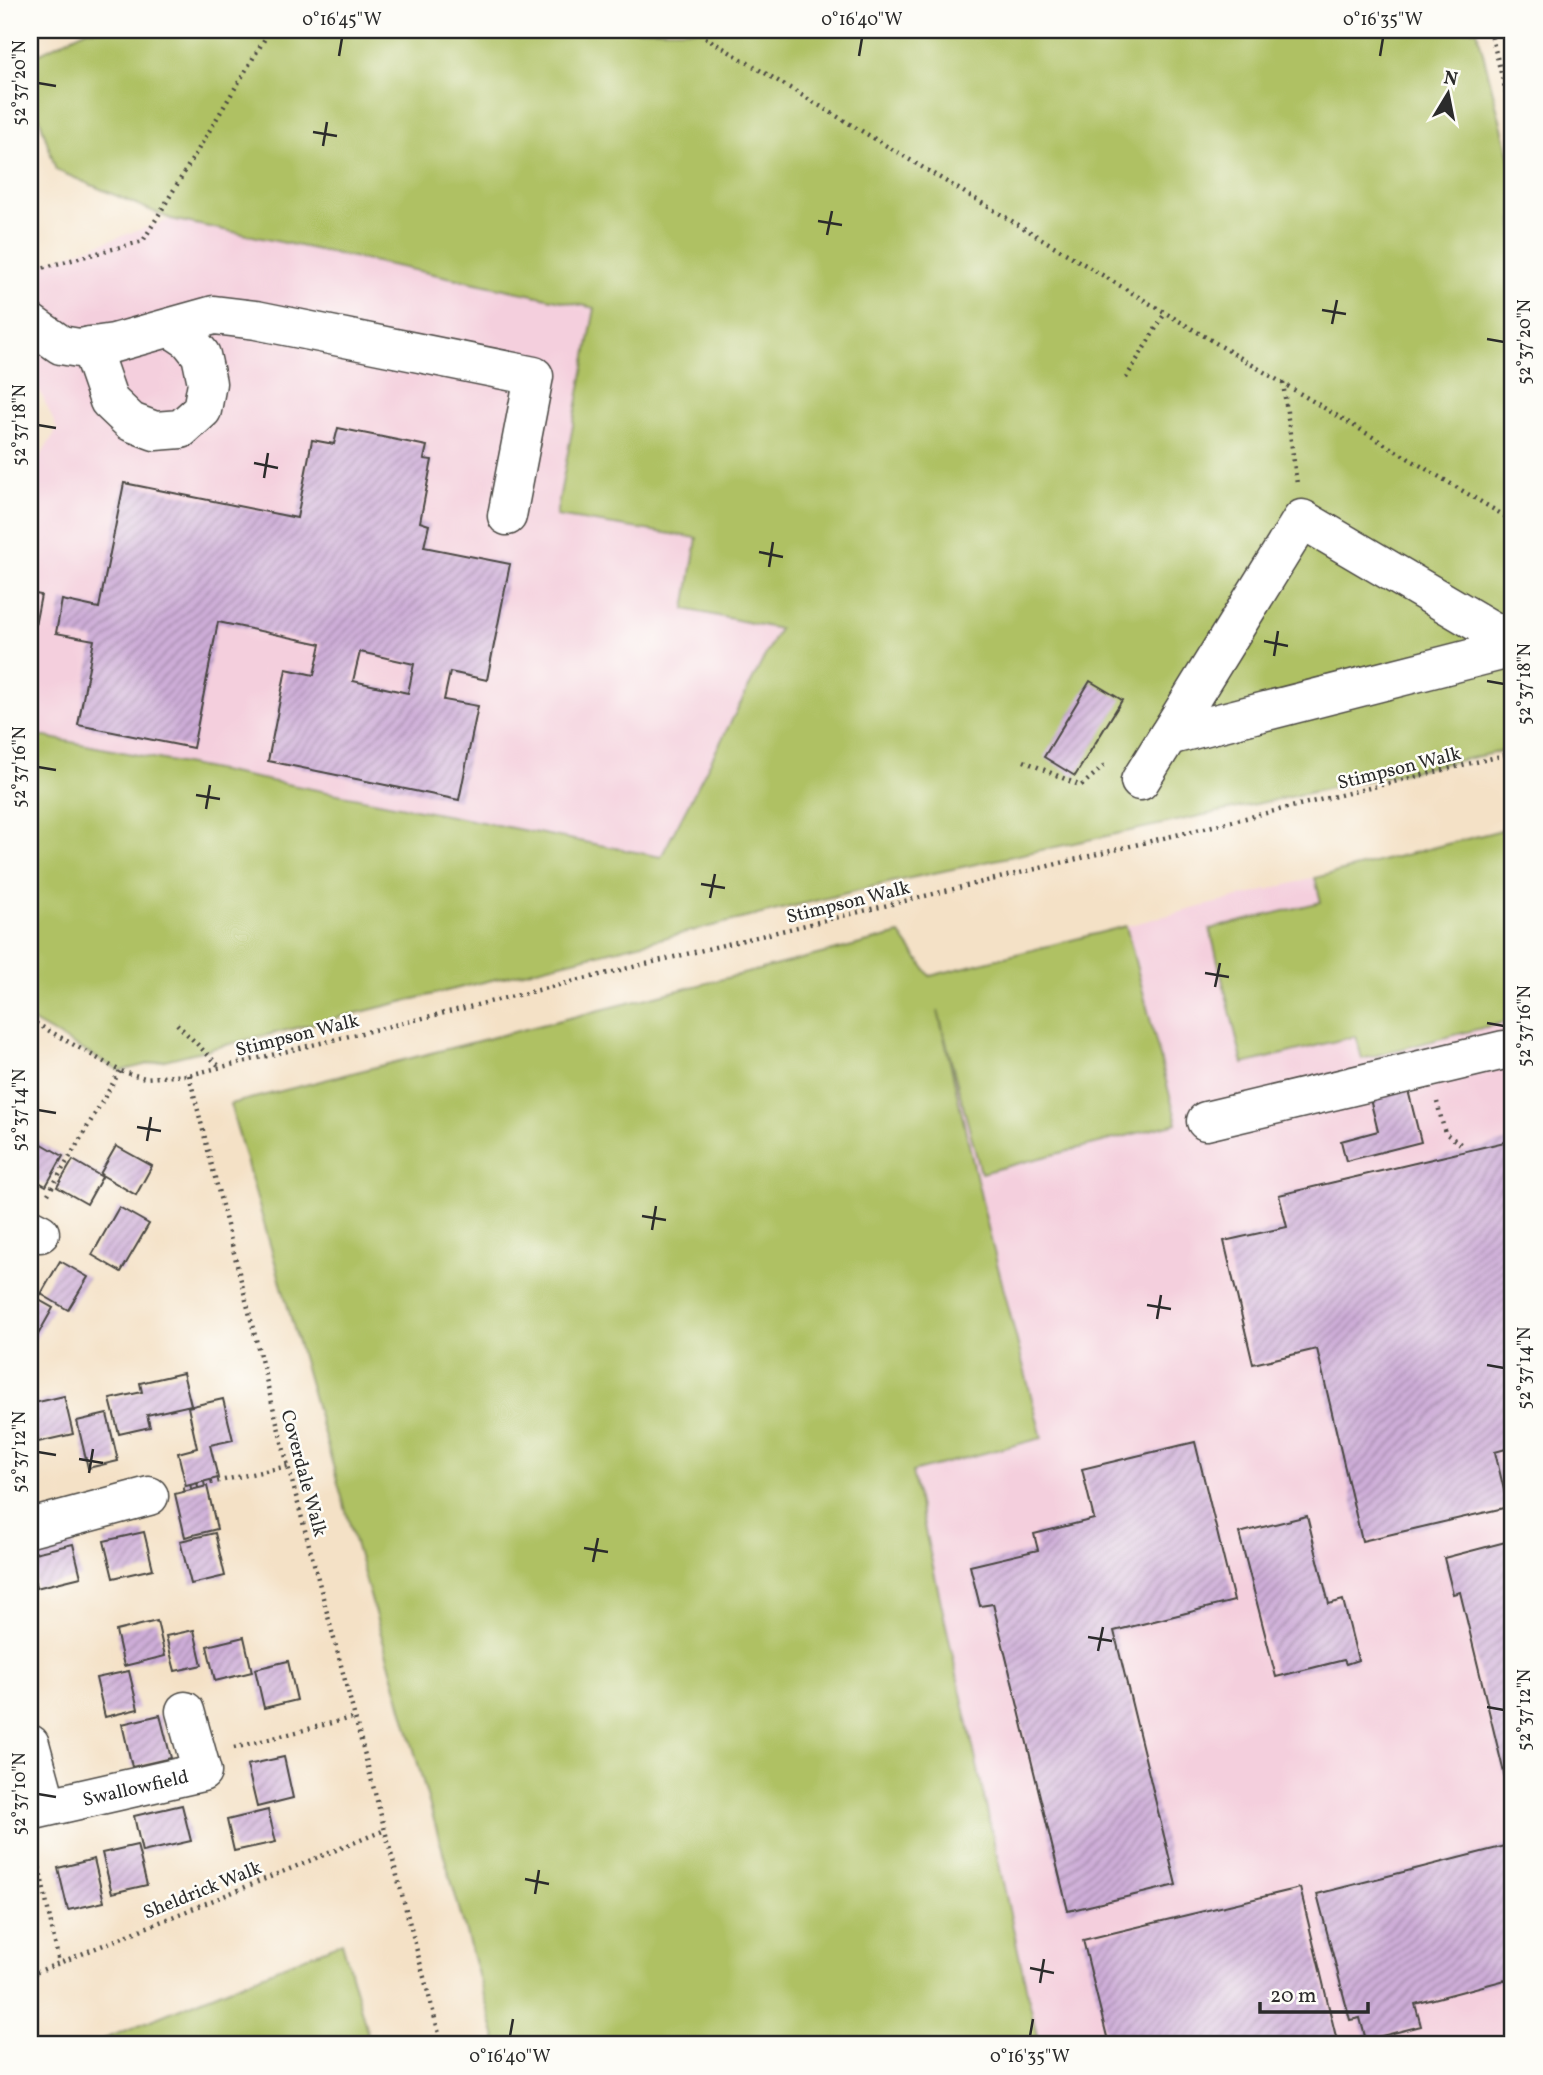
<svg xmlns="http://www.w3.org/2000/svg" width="1543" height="2075" viewBox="0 0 1543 2075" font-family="Vollkorn,serif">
	<defs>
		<pattern id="building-hatch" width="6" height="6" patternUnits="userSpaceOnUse" patternTransform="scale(1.75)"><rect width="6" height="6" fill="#ceadd8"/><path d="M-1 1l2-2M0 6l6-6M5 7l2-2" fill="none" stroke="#a78daf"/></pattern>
	</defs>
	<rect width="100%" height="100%" fill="#fdfcf7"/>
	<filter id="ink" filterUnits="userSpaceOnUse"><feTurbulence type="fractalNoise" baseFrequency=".0143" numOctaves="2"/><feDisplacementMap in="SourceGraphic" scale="14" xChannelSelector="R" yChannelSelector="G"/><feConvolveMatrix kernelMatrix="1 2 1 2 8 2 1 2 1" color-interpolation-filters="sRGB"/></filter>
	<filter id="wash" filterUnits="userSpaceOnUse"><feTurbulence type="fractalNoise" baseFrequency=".00686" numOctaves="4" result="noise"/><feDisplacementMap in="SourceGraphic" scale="28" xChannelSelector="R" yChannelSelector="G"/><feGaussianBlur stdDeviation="1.57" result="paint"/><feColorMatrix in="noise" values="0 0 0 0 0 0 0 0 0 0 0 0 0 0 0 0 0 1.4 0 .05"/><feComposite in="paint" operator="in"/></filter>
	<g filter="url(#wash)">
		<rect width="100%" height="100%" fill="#f4e1c6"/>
		<g fill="#f4cfdd">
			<polygon points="171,219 595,308 557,516 697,538 780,629 661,857 30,734 30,474 57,429 30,369 30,268"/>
			<polygon points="1513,827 1513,2045 1039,2045 911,1471 930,976"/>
		</g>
		<g fill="#afc164" stroke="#6d7648" stroke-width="2">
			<polygon points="87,30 1477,30 1513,170 1513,749 892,882 120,1071 30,1020 30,734 661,857 779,629 685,609 697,538 556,516 595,308 171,219 56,170 30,88 30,58"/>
			<polygon points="1513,827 1513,1020 1362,1059 1356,1036 1243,1064 1210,929 1321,902 1315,878"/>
			<polygon points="1126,926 1177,1123 981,1173 938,1011 990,1236 1042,1438 912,1472 1039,2045 498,2045 230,1104 900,934 930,976"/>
			<polygon points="342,1942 371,2045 90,2045"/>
		</g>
		<g id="blocks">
			<g fill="url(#building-hatch)" fill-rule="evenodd">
				<path d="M 338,428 L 427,446 L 424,459 L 432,460 L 420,522 L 429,525 L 424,547 L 510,564 L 487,680 L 450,672 L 444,700 L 478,706 L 459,800 L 268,761 L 286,669 L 314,675 L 321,644 L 218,622 L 193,748 L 78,725 L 94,640 L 56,633 L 62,600 L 99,608 L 124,483 L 297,518 L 312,440 L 334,444 ZM 360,652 L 414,664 L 408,693 L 353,681 Z"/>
				<polygon points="30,593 41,595 31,646 30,646"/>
				<polygon points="1090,681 1122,700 1075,776 1044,757"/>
				<polygon points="1405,1078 1421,1142 1346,1161 1341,1141 1378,1131 1367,1087"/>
				<polygon points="30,1137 63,1156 46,1186 30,1177"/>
				<polygon points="1513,1140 1513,1447 1495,1452 1508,1507 1362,1541 1317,1349 1253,1364 1224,1241 1287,1227 1279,1195"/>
				<polygon points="116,1146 152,1166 136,1195 100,1174"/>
				<polygon points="73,1160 102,1177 87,1204 57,1187"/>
				<polygon points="119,1207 149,1224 121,1272 92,1255"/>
				<polygon points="60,1261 88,1277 68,1310 41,1294"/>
				<polygon points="30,1295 53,1308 32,1345 30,1343"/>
				<polygon points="183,1373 191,1405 147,1415 150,1427 119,1434 110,1399 142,1392 140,1383"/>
				<polygon points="64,1396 73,1434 38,1442 30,1404"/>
				<polygon points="223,1399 233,1440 210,1445 218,1478 186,1486 178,1453 197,1448 188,1407"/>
				<polygon points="107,1414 118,1461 88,1468 77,1421"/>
				<polygon points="1195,1442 1234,1601 1114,1631 1176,1885 1068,1911 993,1604 980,1606 970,1566 1038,1550 1034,1534 1094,1519 1082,1469"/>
				<polygon points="207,1486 217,1529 185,1537 175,1494"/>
				<polygon points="1307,1516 1329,1604 1343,1600 1358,1660 1346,1664 1344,1660 1276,1677 1239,1533"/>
				<polygon points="144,1532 153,1569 113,1578 104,1541"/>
				<polygon points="215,1533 225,1576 191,1584 180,1541"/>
				<polygon points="1513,1540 1513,1806 1512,1806 1460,1592 1453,1594 1444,1558"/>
				<polygon points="73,1544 81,1577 36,1588 30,1554"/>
				<polygon points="157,1621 165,1656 124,1666 116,1631"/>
				<polygon points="194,1630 202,1665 175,1671 166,1636"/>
				<polygon points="244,1637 252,1672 215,1681 207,1646"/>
				<polygon points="288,1661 297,1700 264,1708 255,1669"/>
				<polygon points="129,1671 138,1709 105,1717 96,1678"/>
				<polygon points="160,1715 171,1758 132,1767 122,1724"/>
				<polygon points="284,1757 293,1798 257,1807 247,1765"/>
				<polygon points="182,1805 191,1841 142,1852 134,1816"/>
				<polygon points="268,1810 276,1842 234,1851 227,1820"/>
				<polygon points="1513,1844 1513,1978 1415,2004 1421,2026 1366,2040 1360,2018 1350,2020 1317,1894"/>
				<polygon points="137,1845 147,1885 112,1893 102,1853"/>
				<polygon points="94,1859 104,1902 68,1910 58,1868"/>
				<polygon points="1300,1888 1338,2045 1109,2045 1083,1940"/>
			</g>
		</g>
	</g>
	<g filter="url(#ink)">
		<use href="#blocks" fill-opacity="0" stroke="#494642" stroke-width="2"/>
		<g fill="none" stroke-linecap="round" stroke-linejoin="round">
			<defs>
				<g id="minor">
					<polyline points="30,323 61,345 79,348 114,343 214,315 256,320 534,376 507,516"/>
					<polyline points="90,346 109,401 131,422 155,431 181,429 202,410 207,383 201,355 189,340 171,328"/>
					<polyline points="1513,643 1302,519 1168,736 1513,648"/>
					<polyline points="1140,781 1168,736"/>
					<polyline points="1206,1121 1504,1050 1513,1051"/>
					<polyline points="30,1228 40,1233"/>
					<polyline points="30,1528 149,1496"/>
					<polyline points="30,1744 47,1806"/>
					<path id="s1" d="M 30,1811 L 202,1772 L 185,1711"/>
				</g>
			</defs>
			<use href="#minor" stroke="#494642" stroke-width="41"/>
			<g stroke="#494642" stroke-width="4.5" stroke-dasharray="2 5" stroke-linecap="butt">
				<polyline points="693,30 1513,521"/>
				<polyline points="1490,30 1513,119"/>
				<polyline points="30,271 143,241 270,30"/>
				<polyline points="1126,378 1165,313"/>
				<polyline points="1283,383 1297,484"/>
				<polyline points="1024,761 1081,786 1104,766 1107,767"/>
				<polyline points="30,1020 120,1071 145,1078 189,1075 1513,753"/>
				<polyline points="177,1024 220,1067"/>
				<polyline points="189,1075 288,1466 442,2045"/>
				<polyline points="1437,1102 1445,1133 1462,1145"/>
				<polyline points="48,1194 120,1071"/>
				<polyline points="183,1489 288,1466"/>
				<polyline points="234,1748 355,1717"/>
				<polyline points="35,1847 59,1963"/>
				<polyline points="30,1975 385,1830"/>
			</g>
			<use href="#minor" stroke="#fff" stroke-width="38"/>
		</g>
	</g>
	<path fill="none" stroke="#2b2b2b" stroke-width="2.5" d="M 339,56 L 342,38M 859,56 L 862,38M 1380,56 L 1383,38M 38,83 L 56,86M 313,132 L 337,136M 323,146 L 327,122M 818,221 L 842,225M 827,235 L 832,211M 1322,310 L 1346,314M 1332,324 L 1337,300M 1487,339 L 1504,342M 38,425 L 56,428M 254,463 L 278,468M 264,478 L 268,453M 759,552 L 783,557M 769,567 L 773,542M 1264,641 L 1288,646M 1274,656 L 1278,631M 1487,681 L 1504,684M 38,767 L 56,770M 196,795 L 220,799M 206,809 L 210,785M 701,884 L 725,888M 710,898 L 715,874M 1205,973 L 1229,977M 1215,987 L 1220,963M 1487,1023 L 1504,1026M 38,1110 L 56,1113M 137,1127 L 161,1131M 147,1141 L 151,1117M 642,1216 L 666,1220M 652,1230 L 656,1206M 1147,1305 L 1171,1309M 1157,1319 L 1161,1295M 1487,1365 L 1504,1368M 38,1452 L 56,1455M 79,1459 L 103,1463M 89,1473 L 93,1449M 584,1548 L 608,1552M 593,1562 L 598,1538M 1088,1637 L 1112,1641M 1098,1651 L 1103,1627M 1487,1707 L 1504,1710M 38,1794 L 56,1797M 525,1879 L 549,1884M 535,1894 L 539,1870M 1030,1968 L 1054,1973M 1040,1983 L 1044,1959M 510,2036 L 513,2019M 1030,2036 L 1033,2019"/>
	<g text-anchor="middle" stroke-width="5" stroke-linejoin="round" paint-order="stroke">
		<g font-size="19" fill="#2b2b2b" stroke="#fdfcf7">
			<text transform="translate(1399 767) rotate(-14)" y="7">Stimpson Walk</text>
			<text transform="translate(848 901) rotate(-14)" y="7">Stimpson Walk</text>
			<text transform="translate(297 1034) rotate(-14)" y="7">Stimpson Walk</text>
			<text transform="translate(305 1473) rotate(75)" y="7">Coverdale Walk</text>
			<text dy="7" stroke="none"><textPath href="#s1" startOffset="108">Swallowfield</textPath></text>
			<text transform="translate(202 1889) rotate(-22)" y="7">Sheldrick Walk</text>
		</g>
	</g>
	<rect width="1543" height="2075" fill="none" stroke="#fdfcf7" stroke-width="77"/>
	<g transform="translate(1448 94) rotate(10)" stroke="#fdfcf7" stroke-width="5" paint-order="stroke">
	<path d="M0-5L12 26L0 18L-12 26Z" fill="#2b2b2b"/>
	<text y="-10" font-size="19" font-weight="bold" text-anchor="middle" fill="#2b2b2b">N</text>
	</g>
	<path d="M1260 2002v10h108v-10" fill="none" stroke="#2b2b2b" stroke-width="3.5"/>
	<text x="1270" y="2002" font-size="21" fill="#2b2b2b" stroke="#fdfcf7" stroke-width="5" paint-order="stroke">20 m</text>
	<rect x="38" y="38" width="1466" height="1998" fill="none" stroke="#2b2b2b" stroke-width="2.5"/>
	<g font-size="18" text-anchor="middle" fill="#2b2b2b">
		<text x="342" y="25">0°16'45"W</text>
		<text x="862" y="25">0°16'40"W</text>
		<text x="1383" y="25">0°16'35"W</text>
		<text transform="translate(19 83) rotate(-90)" y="6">52°37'20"N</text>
		<text transform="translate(1524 342) rotate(-90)" y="6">52°37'20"N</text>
		<text transform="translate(19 425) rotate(-90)" y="6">52°37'18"N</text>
		<text transform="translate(1524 684) rotate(-90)" y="6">52°37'18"N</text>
		<text transform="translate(19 767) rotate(-90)" y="6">52°37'16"N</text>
		<text transform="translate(1524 1026) rotate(-90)" y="6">52°37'16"N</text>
		<text transform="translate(19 1110) rotate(-90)" y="6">52°37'14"N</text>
		<text transform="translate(1524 1368) rotate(-90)" y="6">52°37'14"N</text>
		<text transform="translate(19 1452) rotate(-90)" y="6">52°37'12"N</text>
		<text transform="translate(1524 1710) rotate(-90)" y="6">52°37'12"N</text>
		<text transform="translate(19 1794) rotate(-90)" y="6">52°37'10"N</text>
		<text x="510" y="2062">0°16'40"W</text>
		<text x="1030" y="2062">0°16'35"W</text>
	</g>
</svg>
